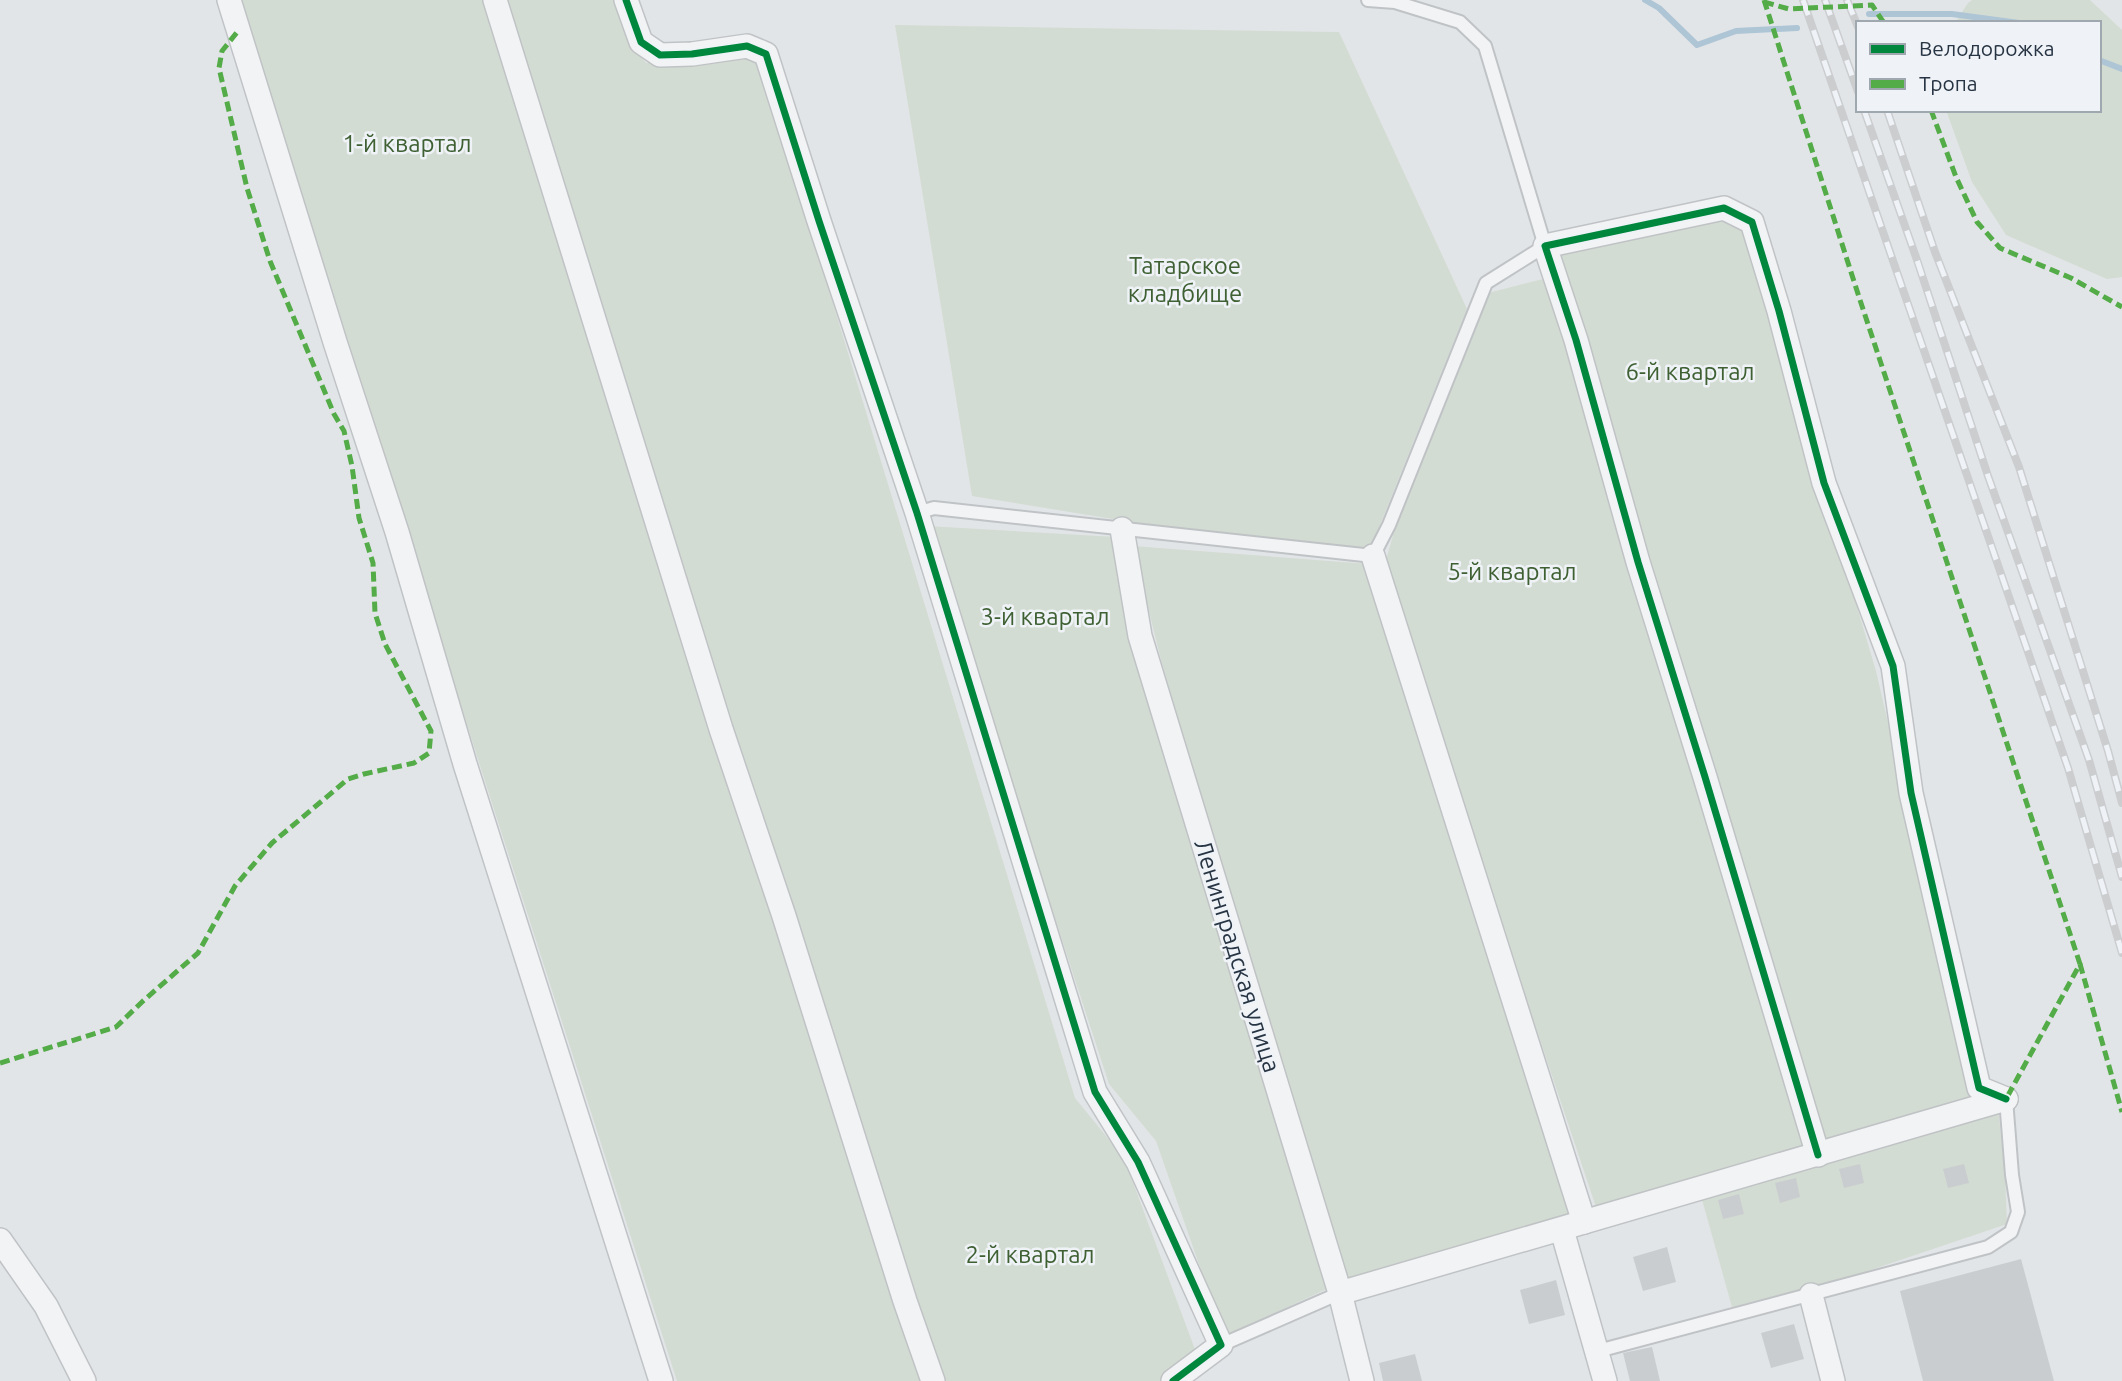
<svg xmlns="http://www.w3.org/2000/svg" width="2122" height="1381" viewBox="0 0 2122 1381" font-family="Ubuntu,sans-serif">
	<rect width="100%" height="100%" fill="#e2e5e8"/>
	<g fill="#d3dcd2">
		<polygon points="235,0 488,0 928,1381 677,1381"/>
		<polygon points="505,0 619,0 635,49 646,63 757,54 1075,1098 1124,1158 1197,1355 1163,1381 942,1381 658,506"/>
		<polygon points="1972,0 2090,0 2122,30 2122,277 2107,279 2006,235 1972,182 1946,110 2099,110 2099,23 1955,23 1968,3"/>
		<polygon points="895,25 1339,32 1467,309 1370,550 1131,522 972,496"/>
		<polygon points="1718,216 1746,231 1876,671 1976,1101 1823,1146 1556,252"/>
		<polygon points="1551,277 1811,1146 1598,1213 1383,571 1395,528 1488,293"/>
		<polygon points="927,526 1116,537 1329,1288 1224,1336 1156,1141 1109,1084"/>
		<polygon points="1133,546 1369,564 1576,1217 1344,1285 1161,660"/>
		<polygon points="1998,1108 2005,1174 2007,1224 1850,1277 1732,1307 1701,1196"/>
	</g>
	<g fill="none" stroke-linecap="round" stroke-linejoin="round">
		<g stroke="#aec5d6" stroke-width="6">
			<polyline points="1645,0 1659,8 1697,45 1736,31 1797,28"/>
			<polyline points="1869,14 1952,14 2019,23"/>
			<polyline points="2099,60 2122,69"/>
		</g>
	</g>
	<g fill="#cacdd0">
		<polygon points="1860,1164 1864,1183 1844,1188 1839,1169"/>
		<polygon points="1964,1164 1969,1183 1948,1188 1943,1169"/>
		<polygon points="1796,1178 1800,1197 1780,1203 1775,1183"/>
		<polygon points="1739,1194 1744,1214 1723,1219 1718,1200"/>
		<polygon points="1667,1247 1676,1282 1643,1291 1633,1257"/>
		<polygon points="2021,1259 2054,1381 1923,1381 1900,1291"/>
		<polygon points="1556,1280 1565,1315 1529,1324 1520,1290"/>
		<polygon points="1794,1324 1804,1359 1771,1368 1761,1333"/>
		<polygon points="1652,1347 1660,1381 1630,1381 1623,1353"/>
		<polygon points="1415,1354 1422,1381 1383,1381 1379,1363"/>
	</g>
	<g fill="none" stroke-linecap="round" stroke-linejoin="round">
		<defs>
			<g id="service">
				<polyline points="917,513 934,508 1373,556 1389,525 1486,283 1545,246 1485,46 1460,22 1395,2 1368,0"/>
				<polyline points="1221,1345 1340,1293"/>
				<polyline points="1598,1351 1988,1247 2011,1232 2018,1212 2012,1175 2006,1099"/>
			</g>
			<g id="minor">
				<polyline points="229,0 335,342 397,532 465,764 661,1381"/>
				<polyline points="495,0 721,729 784,916 905,1301 933,1381"/>
				<polyline points="626,0 641,42 660,55 692,54 747,46 766,54 819,221 917,513 1095,1092 1138,1162 1221,1345 1173,1381"/>
				<polyline points="1122,529 1140,636 1340,1293 1362,1381"/>
				<polyline points="1373,556 1584,1222"/>
				<polyline points="1818,1155 1705,777 1638,562 1576,340 1545,246 1724,208 1752,222 1779,311 1824,483 1893,666 1911,793 1979,1088 2006,1099"/>
				<polyline points="1562,1230 1605,1381"/>
				<polyline points="0,1240 46,1306 84,1381"/>
				<polyline points="1340,1293 2006,1099"/>
				<polyline points="1811,1295 1833,1381"/>
			</g>
		</defs>
		<use href="#service" stroke="#c0c3c6" stroke-width="16"/>
		<use href="#minor" stroke="#c0c3c6" stroke-width="26"/>
		<use href="#service" stroke="#f2f3f4" stroke-width="12"/>
		<use href="#minor" stroke="#f2f3f4" stroke-width="23"/>
		<defs>
			<g id="rail">
				<polyline points="1803,0 2068,768 2122,953"/>
				<polyline points="1825,0 1858,92"/>
				<polyline points="1847,0 1858,27"/>
				<polyline points="1864,110 1917,260 1988,476 2089,760 2122,877"/>
				<polyline points="1887,110 1935,252 2019,467 2108,751 2122,803"/>
			</g>
		</defs>
		<use href="#rail" stroke="#cbcdcf" stroke-width="8"/>
		<use href="#rail" stroke="#eff3f7" stroke-width="5" stroke-dasharray="16" stroke-linecap="butt"/>
		<g stroke="#53ac47" stroke-width="5" stroke-dasharray="10 5" stroke-linecap="butt">
			<polyline points="1764,0 1859,297 2080,964 2006,1099"/>
			<polyline points="1764,2 1789,9 1872,5 1884,23"/>
			<polyline points="1931,110 1956,177 1977,222 2000,248 2071,278 2122,307"/>
			<polyline points="2080,964 2122,1112"/>
			<polyline points="0,1063 116,1027 143,1001 198,953 235,886 272,843 348,779 364,774 414,763 429,753 431,731 385,644 375,613 373,563 359,518 352,466 344,431 334,414 270,261 247,188 219,68 222,51 238,31"/>
		</g>
		<defs>
			<g id="cycleway">
				<polyline points="626,0 641,42 660,55 692,54 747,46 766,54 819,221 917,513 1095,1092 1138,1162 1221,1345 1173,1381"/>
				<polyline points="1818,1155 1705,777 1638,562 1576,340 1545,246 1724,208 1752,222 1779,311 1824,483 1893,666 1911,793 1979,1088 2006,1099"/>
			</g>
		</defs>
		<use href="#cycleway" stroke="#eff3f7" stroke-width="11"/>
		<use href="#cycleway" stroke="#00873e" stroke-width="7"/>
	</g>
	<g text-anchor="middle" stroke-width="5" stroke-linejoin="round" paint-order="stroke">
		<g font-size="24" fill="#3f6033" stroke="#eff3f7">
			<text x="407" y="152">1-й квартал</text>
			<text x="1185" y="274">Татарское<tspan x="1185" dy="28">кладбище</tspan></text>
			<text x="1690" y="380">6-й квартал</text>
			<text x="1512" y="580">5-й квартал</text>
			<text x="1045" y="625">3-й квартал</text>
			<text x="1030" y="1263">2-й квартал</text>
		</g>
		<g font-size="24" fill="#273443" stroke="#eff3f7">
			<text transform="translate(1237 956) rotate(73)" y="8">Ленинградская улица</text>
		</g>
	</g>
	<rect x="1856" y="21" width="245" height="91" fill="#eff3f7" stroke="#9fa7af" stroke-width="2"/>
	<rect x="1870" y="44" width="35" height="10" fill="#00873e" stroke="#9fa7af" stroke-width="2"/>
	<text x="1919" y="56" font-size="21" fill="#273443">Велодорожка</text>
	<rect x="1870" y="79" width="35" height="10" fill="#53ac47" stroke="#9fa7af" stroke-width="2"/>
	<text x="1919" y="91" font-size="21" fill="#273443">Тропа</text>
</svg>
